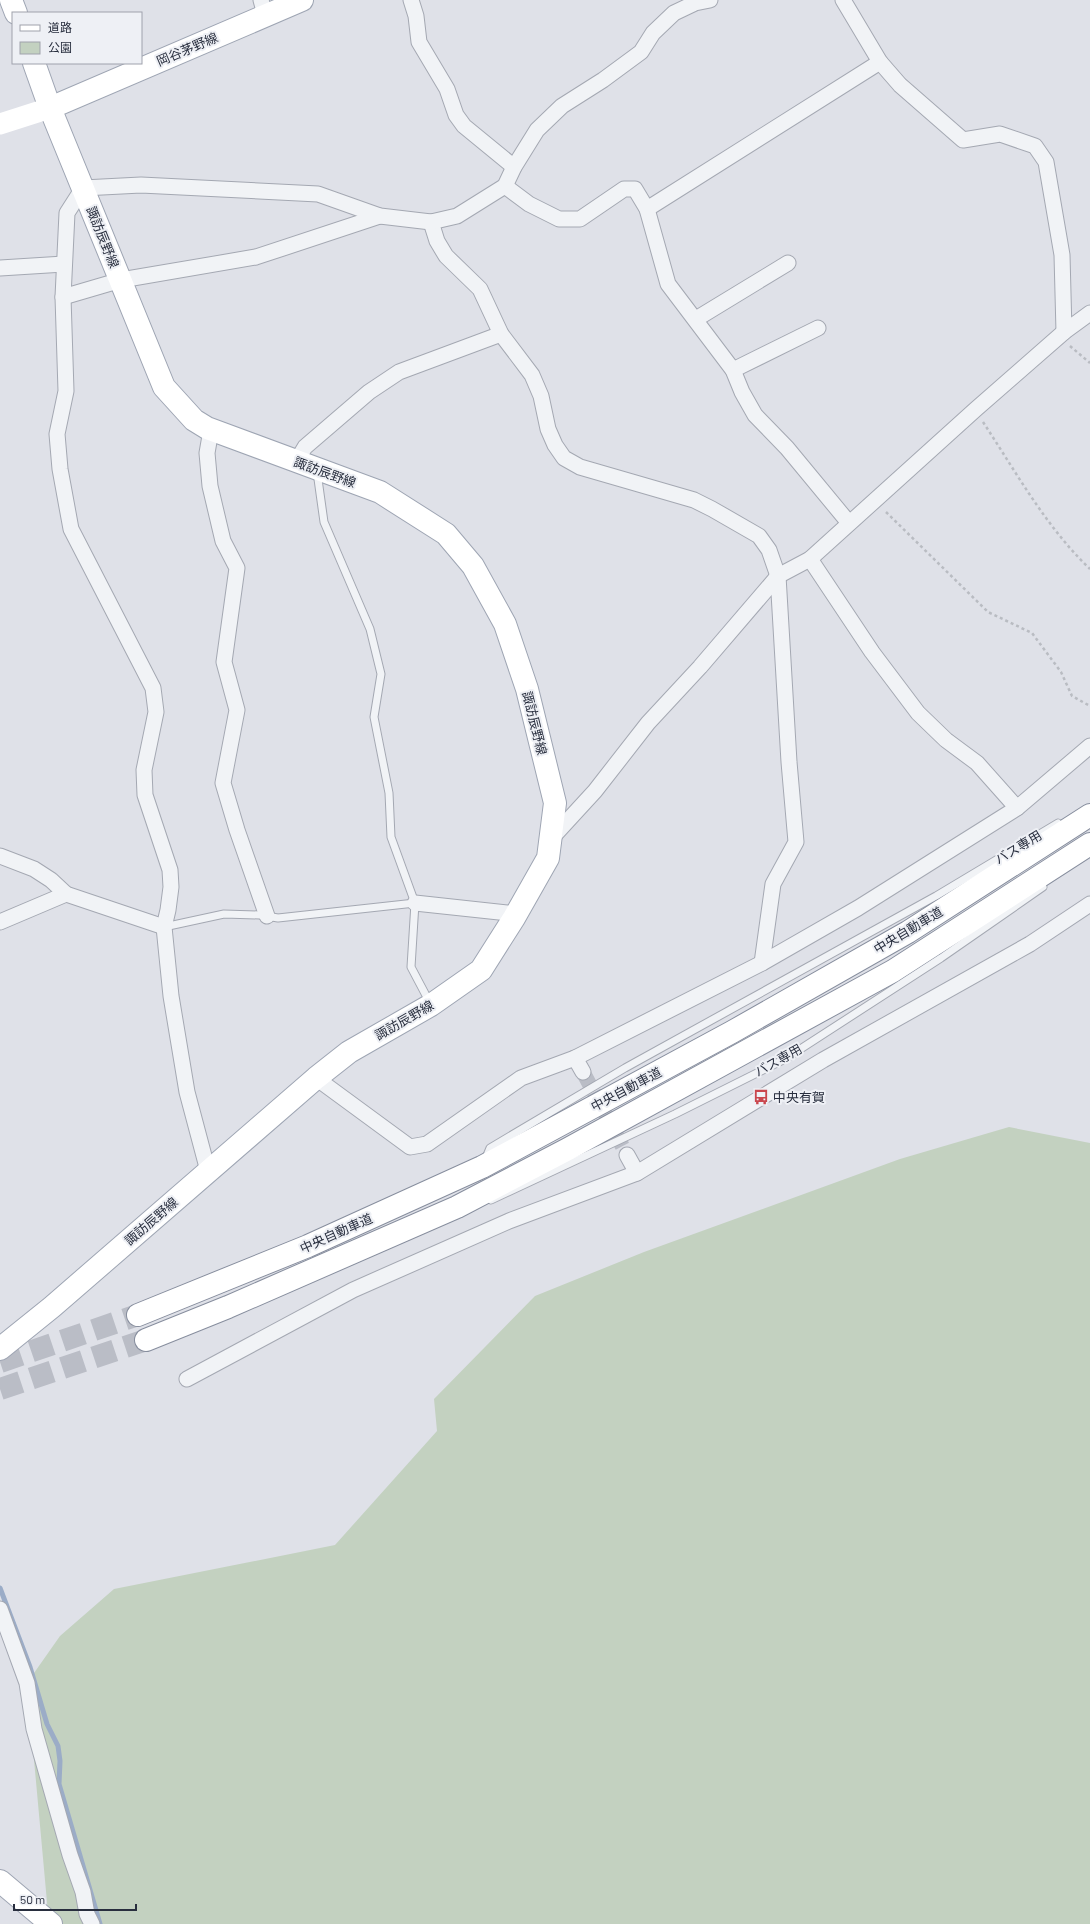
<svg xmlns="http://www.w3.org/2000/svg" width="1090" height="1924" viewBox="0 0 1090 1924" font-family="Barlow,'Noto Sans JP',sans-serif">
	<rect width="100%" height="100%" fill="#dfe1e8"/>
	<polygon fill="#c3d1c0" points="1009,1127 1090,1143 1090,1924 49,1924 27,1683 60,1636 114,1589 335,1545 437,1431 434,1399 535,1296 644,1252 900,1159"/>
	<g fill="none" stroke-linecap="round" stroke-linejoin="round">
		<polyline stroke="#9bacc7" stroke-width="5" points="0,1588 30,1667 47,1724 58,1746 60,1761 59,1784 100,1924"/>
		<polyline stroke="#babdc6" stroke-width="15" stroke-dasharray="15 8" stroke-linecap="butt" points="583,1072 627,1155"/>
		<g stroke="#babdc6" stroke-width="22" stroke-dasharray="22 11" stroke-linecap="butt">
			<polyline points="0,1362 138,1315"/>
			<polyline points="0,1389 146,1340"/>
		</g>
		<defs>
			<g id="lane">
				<polyline points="317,472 324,522 370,629 381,674 374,717 389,793 391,837 415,903 411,967 430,1003"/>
				<polyline points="164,927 224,914 260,915 278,918 415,903"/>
				<polyline points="485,1160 490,1148 625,1068 936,896 1058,823"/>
				<polyline points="491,1200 675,1114 785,1059 941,958 1043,887"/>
			</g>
			<g id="street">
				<polyline points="261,0 265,15"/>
				<polyline points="411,0 416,16 419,42 447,89 456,115 464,126 514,167"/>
				<polyline points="843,0 880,62 900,85 963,140 1000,134 1035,146 1046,162 1062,255 1064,332"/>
				<polyline points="505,186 529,204 559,219 580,219 624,189 635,189 647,209 668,284 733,370 742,392 755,415 787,448 849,523"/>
				<polyline points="647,209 880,62"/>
				<polyline points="431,222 437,241 446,256 480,289 501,334 532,375 541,396 548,429 555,445 564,458 580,467 694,500 712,509 759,536 769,550 778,576 789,762 796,842 773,884 762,963"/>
				<polyline points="0,268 64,264"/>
				<polyline points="63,297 121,280 256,257 380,216"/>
				<polyline points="696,319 788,263"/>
				<polyline points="733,370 818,328"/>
				<polyline points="211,430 207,453 210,486 223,541 237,568 224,662 237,710 223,783 237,830 267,916"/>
				<polyline points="296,462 305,447 369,392 399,372 501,334"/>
				<polyline points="810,559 872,652 918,713 946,740 977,763 1017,808"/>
				<polyline points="550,840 595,791 648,723 700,667 778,576 810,559 976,409 1064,332 1090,313"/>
				<polyline points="0,856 34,869 51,880 66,894 164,927"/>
				<polyline points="415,903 517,914"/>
				<polyline points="0,922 66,894"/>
				<polyline points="575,1058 583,1072"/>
				<polyline points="316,1078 410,1147 427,1144 521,1078 575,1058 762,963 858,908 1017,808 1090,746"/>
				<polyline points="627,1155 637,1173 823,1060 1030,944 1090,904"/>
				<polyline points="208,1171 187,1092 171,996 164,927 168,910 171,887 170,870 145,795 144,770 156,712 153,688 71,529 60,469 57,434 66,391 63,297 67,213 83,188 141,185 318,194 380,216 431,222 457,216 505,186 514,167 537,130 562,106 603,80 641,52 653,33 674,13 695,3 710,0"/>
				<polyline points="187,1379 353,1290 509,1221 637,1173"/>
				<polyline points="0,1609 27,1683 34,1729 70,1855 83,1892 87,1914 92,1924"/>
			</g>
			<g id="primary">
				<polyline points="11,0 16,13"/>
				<polyline points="50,108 302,0"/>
				<polyline points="0,1349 52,1307 316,1078 349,1052 431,1005 481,970 514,918 548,858 555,803 527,689 505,624 473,566 446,534 380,492 207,428 194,420 164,387 50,108 34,63"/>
				<polyline points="0,1881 51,1924"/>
			</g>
			<g id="highway">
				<polyline points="138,1315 308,1246 482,1167 732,1032 908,932 1090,815"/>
				<polyline points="146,1340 228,1307 457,1207 568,1149 893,971 1090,844"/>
			</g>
		</defs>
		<use href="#lane" stroke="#a4a8b2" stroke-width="9"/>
		<use href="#street" stroke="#a4a8b2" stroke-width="17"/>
		<use href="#primary" stroke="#9ea5b3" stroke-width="24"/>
		<use href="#highway" stroke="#878e9e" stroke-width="24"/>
		<g stroke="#b9bcc2" stroke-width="2.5" stroke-dasharray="3 3" stroke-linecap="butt">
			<polyline points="1070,346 1090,363"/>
			<path d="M 983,422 C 1016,472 1046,527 1090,569"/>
			<polyline points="886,512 988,612 1032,633 1061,672 1072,696 1090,706"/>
		</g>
		<use href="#lane" stroke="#f1f3f6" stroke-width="7"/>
		<use href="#street" stroke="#f1f3f6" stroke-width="15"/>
		<polyline stroke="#fff" stroke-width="21" points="0,124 50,108"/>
		<use href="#primary" stroke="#fff" stroke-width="22"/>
		<use href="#highway" stroke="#fff" stroke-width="22"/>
	</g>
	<defs>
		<symbol id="bus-bare" viewBox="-9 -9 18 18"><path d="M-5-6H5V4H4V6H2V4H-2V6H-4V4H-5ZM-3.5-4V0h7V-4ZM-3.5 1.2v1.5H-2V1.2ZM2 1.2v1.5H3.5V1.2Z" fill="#ca474e" stroke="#eef0f5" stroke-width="2.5" paint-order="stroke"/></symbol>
	</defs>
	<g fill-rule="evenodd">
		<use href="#bus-bare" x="750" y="1086" width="22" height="22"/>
	</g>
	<g text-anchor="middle" stroke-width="4" stroke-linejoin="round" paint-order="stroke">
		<g font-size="13" fill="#282e3e" stroke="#eef0f5">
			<text transform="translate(187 49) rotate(-23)" y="5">岡谷茅野線</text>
			<text transform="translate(103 237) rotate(68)" y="5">諏訪辰野線</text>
			<text transform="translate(325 472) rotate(20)" y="5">諏訪辰野線</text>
			<text transform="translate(535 723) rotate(76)" y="5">諏訪辰野線</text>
			<text transform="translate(1018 847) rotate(-31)" y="5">バス専用</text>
			<text transform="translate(908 930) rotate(-31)" y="5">中央自動車道</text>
			<text transform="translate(404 1020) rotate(-30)" y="5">諏訪辰野線</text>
			<text transform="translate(778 1060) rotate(-29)" y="5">バス専用</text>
			<text transform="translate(626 1089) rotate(-28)" y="5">中央自動車道</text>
			<text transform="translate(151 1221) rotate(-41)" y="5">諏訪辰野線</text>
			<text transform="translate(336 1233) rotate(-24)" y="5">中央自動車道</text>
		</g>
		<g font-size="13" fill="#282e3e" stroke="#eef0f5" text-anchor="start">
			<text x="773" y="1102">中央有賀</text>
		</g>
	</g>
	<rect x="12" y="12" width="130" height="52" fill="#eef0f5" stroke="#9fa2ac"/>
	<rect x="20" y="25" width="20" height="6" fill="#ffffff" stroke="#9fa2ac"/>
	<text x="48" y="32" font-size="12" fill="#282e3e">道路</text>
	<rect x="20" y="42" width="20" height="12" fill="#c3d1c0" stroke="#9fa2ac"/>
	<text x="48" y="52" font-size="12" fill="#282e3e">公園</text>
	<path d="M14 1904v6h122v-6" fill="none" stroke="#282e3e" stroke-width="2"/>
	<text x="20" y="1904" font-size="12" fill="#282e3e" stroke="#eef0f5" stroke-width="3" paint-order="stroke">50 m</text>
</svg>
